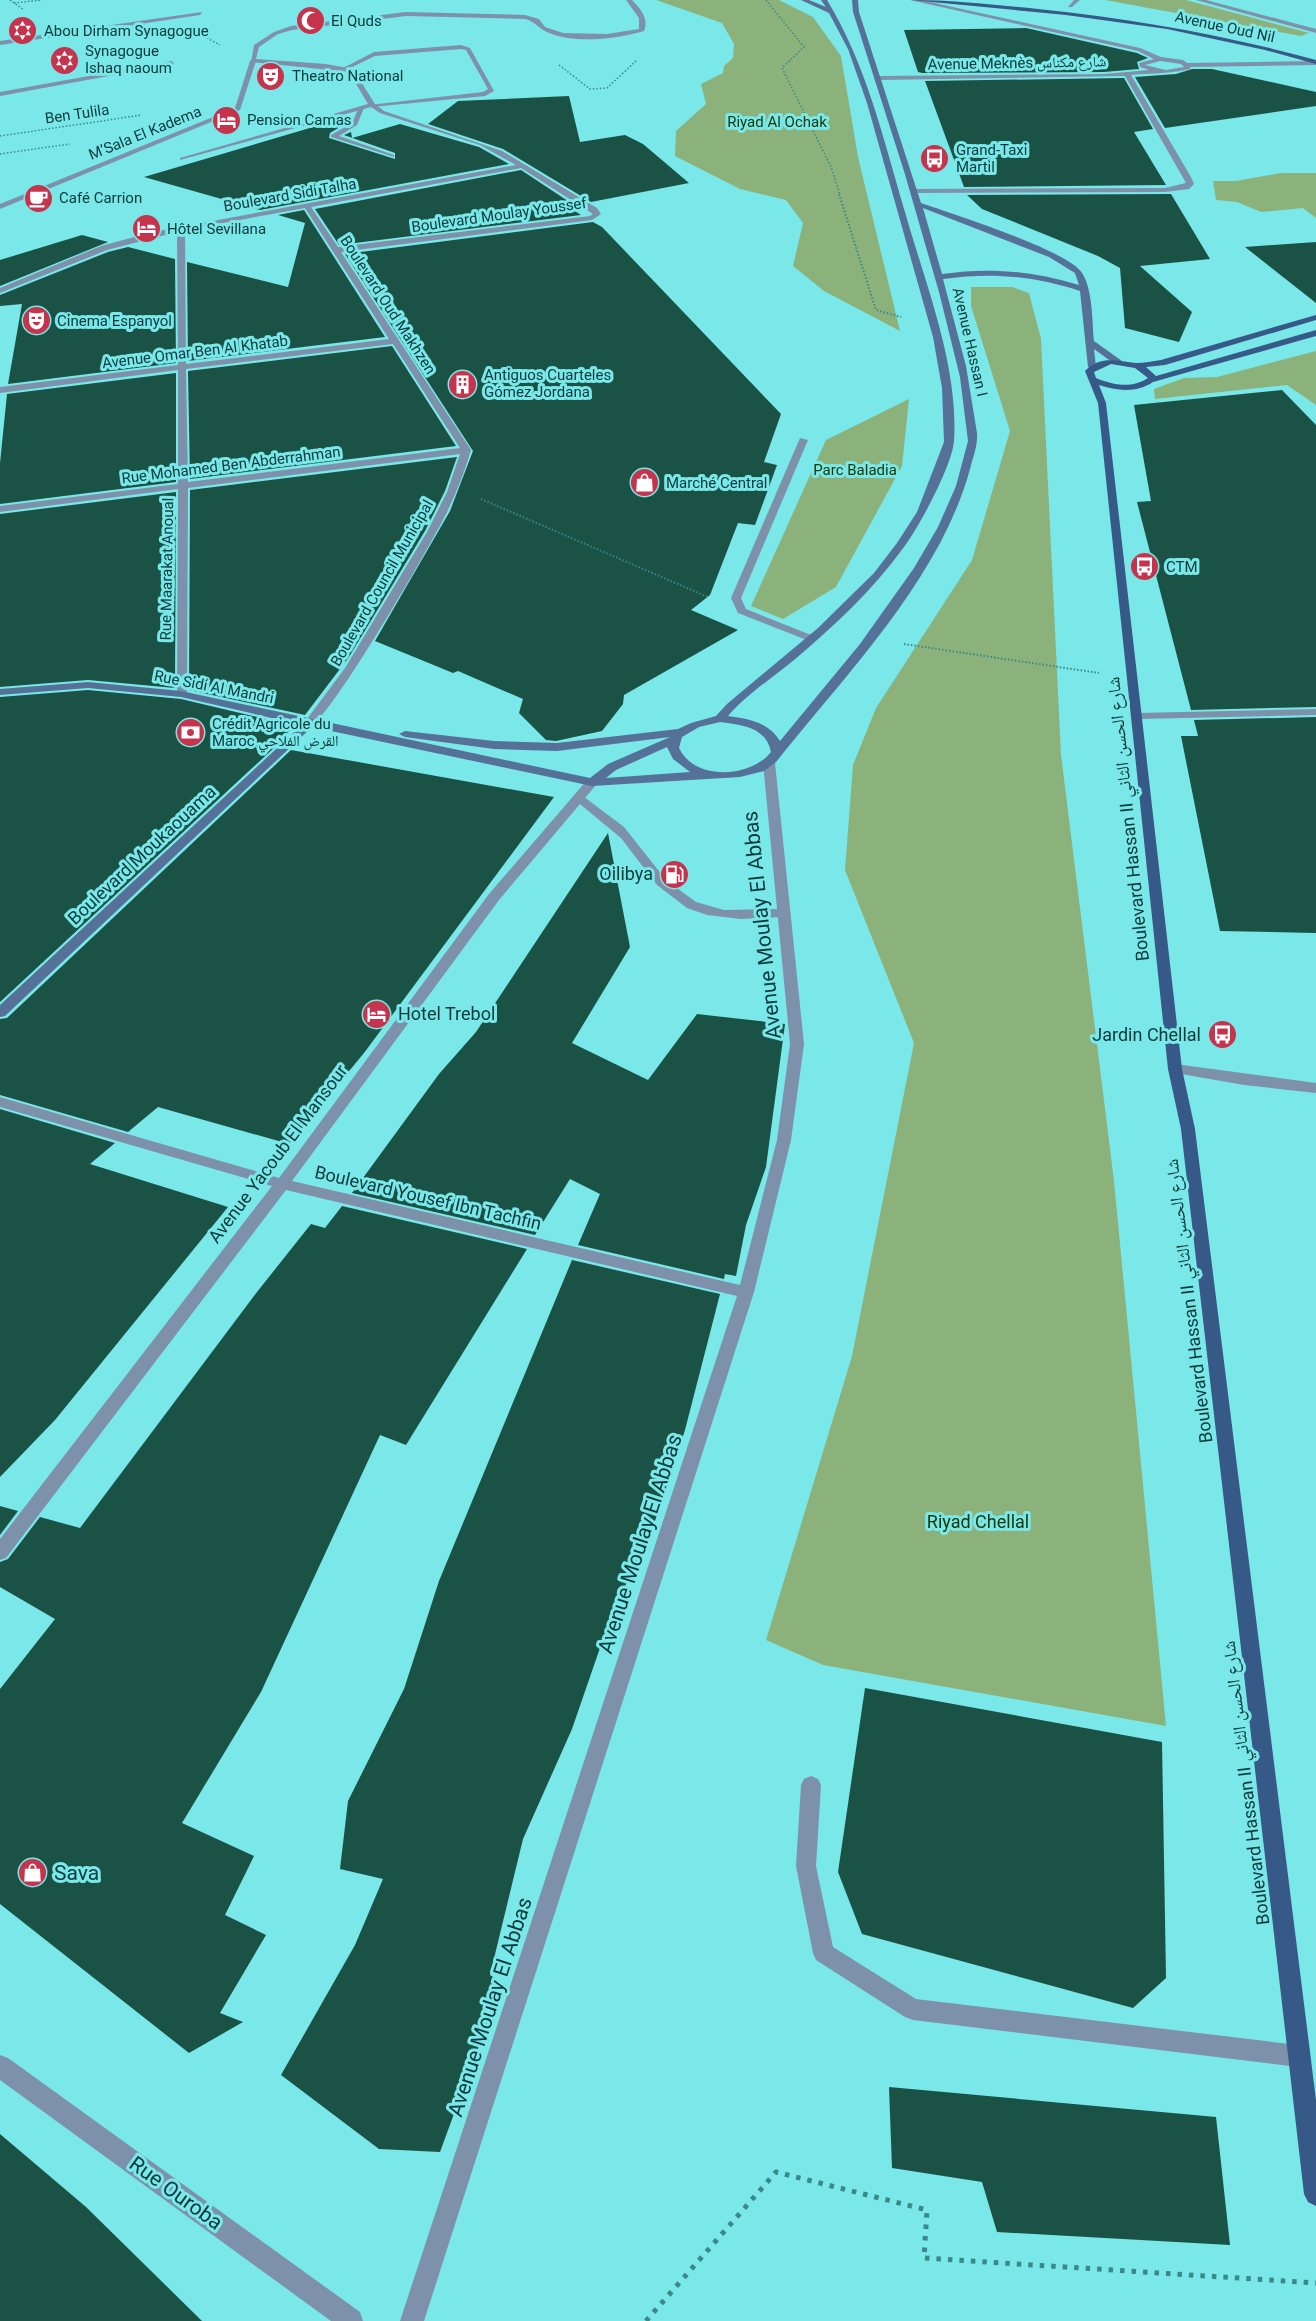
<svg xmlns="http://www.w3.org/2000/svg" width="1316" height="2321" viewBox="0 0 1316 2321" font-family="Roboto,'Noto Naskh Arabic',sans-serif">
	<rect width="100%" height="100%" fill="#7ae7e9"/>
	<g fill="#8cb27c">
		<polygon points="656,0 779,0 813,17 841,56 858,157 900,331 824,291 793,266 803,223 786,200 740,189 675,156 676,131 706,104 701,84 723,73 724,66 733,58 734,44 722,23"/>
		<polygon points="1105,0 1186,0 1309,33 1301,36"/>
		<polygon points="1281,173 1316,173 1316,218 1303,208 1261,212 1237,202 1216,200 1213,181 1236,181"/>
		<polygon points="971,287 1012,287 1029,293 1041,339 1061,755 1114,1181 1166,1726 823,1665 766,1640 852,1356 914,1043 845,870 853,765 876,708 972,560 1010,431 971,306"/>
		<polygon points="1316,351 1316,405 1287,385 1155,399 1154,389 1184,378 1217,377"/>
		<polygon points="909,399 902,466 836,587 783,619 751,606 826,440"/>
	</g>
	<g fill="#1b5246">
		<polygon points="1026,28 1137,53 1148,58 1137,62 1139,69 1104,72 922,73 918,72 904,30"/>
		<polygon points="1192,69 1212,69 1316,92 1316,106 1165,128 1135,77 1176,74"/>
		<polygon points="1124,78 1153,129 1134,132 1166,185 964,187 925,81"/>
		<polygon points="569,96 580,142 625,135 643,144 689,183 591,202 503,149 428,124 458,101"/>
		<polygon points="347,117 348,122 330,133 329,138 395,159 395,153 344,135 351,132 352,138 400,124 479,147 509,164 260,210 144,177"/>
		<polygon points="521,170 574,205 567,206 581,215 339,245 315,209"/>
		<polygon points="1171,194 1210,259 1140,266 1192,312 1179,342 1125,328 1120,268 1098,256 982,209 967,195"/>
		<polygon points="304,210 385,337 188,361 187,262 288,287 305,223 278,215"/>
		<polygon points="593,222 602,227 781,414 764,462 777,465 755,525 738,523 710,595 691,610 738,630 624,695 623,704 602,731 556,741 546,740 519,713 523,699 458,671 453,673 375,641 450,511 473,451 345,254"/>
		<polygon points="82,235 108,242 0,286 0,260"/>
		<polygon points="1316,242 1316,303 1245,247"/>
		<polygon points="128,247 175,259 176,363 8,384 22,304 0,306 0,295 108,252"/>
		<polygon points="392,346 456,446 190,479 188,371"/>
		<polygon points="176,373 176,482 0,504 0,463 7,394"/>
		<polygon points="1282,390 1316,425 1316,707 1191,710 1137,502 1151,501 1134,405"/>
		<polygon points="457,457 445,491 425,531 349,657 305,715 189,690 190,490"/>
		<polygon points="176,492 175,688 88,680 0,687 0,514"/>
		<polygon points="88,690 181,699 295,726 272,746 275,747 0,1002 0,697"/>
		<polygon points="1316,717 1316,933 1220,931 1181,736 1198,736 1194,720"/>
		<polygon points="291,750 554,797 364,1053 289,1144 158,1107 128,1132 0,1095 0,1019 7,1018"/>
		<polygon points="608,833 630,947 572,1043 648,1080 697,1014 785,1024 766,1167 746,1225 736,1276 725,1274 724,1279 578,1245 600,1194 570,1179 535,1235 352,1193 439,1074 476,1032"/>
		<polygon points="0,1109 115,1143 90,1164 228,1207 55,1420 0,1477"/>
		<polygon points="342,1206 527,1249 406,1445 380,1435 261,1692 182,1823 254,1856 225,1915 266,1935 220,2013 243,2022 189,2053 0,1904 0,1689 55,1619 0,1587 0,1562 8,1559 40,1517 80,1528 257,1292 311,1224 325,1228"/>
		<polygon points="572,1260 720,1294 685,1430 652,1530 611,1616 572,1729 523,1839 490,1975 502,1983 440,2152 379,2149 281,2075 355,1945 383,1879 340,1869 348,1801 404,1689 439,1581"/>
		<polygon points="0,1506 18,1511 0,1535"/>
		<polygon points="865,1688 1162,1742 1166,1978 1133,2008 862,1934 838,1872"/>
		<polygon points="889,2087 1216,2117 1230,2245 997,2232 982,2182 892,2168"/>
		<polygon points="0,2134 86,2207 202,2321 0,2321"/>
	</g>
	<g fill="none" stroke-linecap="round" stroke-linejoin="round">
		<g stroke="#3b8889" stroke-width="1.5" stroke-dasharray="1.5 2" stroke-linecap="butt">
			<polyline points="10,0 24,10"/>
			<polyline points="766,0 804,47 782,68 831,167 840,195"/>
			<polyline points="14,3 42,0"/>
			<polyline points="207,38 220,45"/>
			<polyline points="559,65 590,89 607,88 637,60"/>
			<polyline points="0,136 142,115"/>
			<polyline points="0,154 70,144"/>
		</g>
		<g stroke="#3b8889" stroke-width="2" stroke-dasharray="1.5 2" stroke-linecap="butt">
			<polyline points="839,194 876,310 901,317"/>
			<polyline points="481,499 708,597"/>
			<polyline points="904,644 1099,673"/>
		</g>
		<polyline stroke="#3b8889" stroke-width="5" stroke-dasharray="4.5 7" stroke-linecap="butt" points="646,2321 776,2172 927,2210 924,2258 1316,2283"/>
		<g fill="#7e91ab" fill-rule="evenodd">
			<polygon points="461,45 470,48 494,91 485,96 372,107 369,105 483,92 488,89 466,50 461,49 375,56 348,69 343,68 374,52"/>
			<polygon points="359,107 364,108 357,125 339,136 394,155 394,157 331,137 331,135 352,123"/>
			<polygon points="800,438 808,440 741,598 746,609 816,637 817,639 812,642 738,613 731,598"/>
			<polygon points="579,793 624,827 666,880 696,902 724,910 784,909 791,913 784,917 741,919 707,915 687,908 657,885 621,838 575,800 575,794"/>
			<polygon points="811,1776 818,1779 821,1785 816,1866 833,1947 916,1999 1298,2045 1306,2048 1309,2056 1306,2064 1298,2067 913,2020 905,2017 816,1960 813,1953 796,1866 801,1785 804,1779"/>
		</g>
		<g fill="#7e91ab" fill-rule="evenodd">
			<polygon points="202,12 200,15 0,45 0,41"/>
			<polygon points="253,59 256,61 240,110 0,209 0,204 235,108 250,61"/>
			<polygon points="172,61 174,64 0,96 0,92"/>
		</g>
		<g fill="#7e91ab" fill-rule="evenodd">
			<path d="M 626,0 L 632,0 C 641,9 649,19 644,31 C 616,39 577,44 549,33 C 538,29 537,22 525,19 L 406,16 L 292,30 L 278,34 L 259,47 L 256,59 L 326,64 L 353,69 L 375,104 L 384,111 L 502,151 L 597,208 L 601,214 L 592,220 L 341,252 L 471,450 C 465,471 457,491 448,510 C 434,540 330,720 310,726 L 304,723 L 345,668 L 427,532 L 447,492 L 460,454 L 188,488 L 187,694 L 185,696 L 177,696 L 178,489 L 0,512 L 0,506 L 178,484 L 178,370 L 0,393 L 0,387 L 178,365 L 177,232 L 107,250 L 0,293 L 0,288 L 101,246 L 153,232 L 516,165 L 480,145 L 380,113 L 371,107 L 180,160 L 180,158 L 368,104 L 349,72 L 251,62 L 254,45 L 274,32 L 291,26 L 406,12 L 525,15 L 539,19 L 545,27 L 563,33 L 607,34 L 639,29 L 639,18 ZM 521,168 L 593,214 L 590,216 L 338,247 L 311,207 ZM 305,208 L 389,339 L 186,364 L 185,230 ZM 393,344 L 460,448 L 188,482 L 186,369 Z"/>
			<path d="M 910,0 L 921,0 L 1140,48 L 1161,57 L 1183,60 L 1187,63 L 1316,61 L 1316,65 L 1190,67 L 1190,69 C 1170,74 1151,73 1131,75 L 1191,177 L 1194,184 L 1189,189 L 1165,192 L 912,193 L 909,189 L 1165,188 L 1186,183 L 1125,76 L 879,80 L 876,78 L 879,76 L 1104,74 L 1149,70 L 1140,67 L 1139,63 L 1154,59 L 1138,51 ZM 1160,61 L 1181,64 L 1184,67 L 1166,70 L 1145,65 Z"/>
			<polygon points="1074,0 1080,0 1072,7 1068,7"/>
			<polygon points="1196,0 1206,0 1316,29 1316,33"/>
			<polygon points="1316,709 1316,715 1138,719 1132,716 1138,713"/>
			<polygon points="769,759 775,763 804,1044 791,1140 754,1292 424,2321 400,2321 737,1296 286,1190 6,1558 0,1560 0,1539 272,1186 0,1107 0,1097 279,1178 489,894 588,779 596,779 596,785 499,900 292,1181 740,1285 777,1140 790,1044 763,763"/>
			<polygon points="1175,1064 1316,1083 1316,1093 1244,1085 1170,1072 1168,1069"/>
			<polygon points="0,2055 8,2058 360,2312 363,2321 331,2321 0,2080"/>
		</g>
		<path fill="#557197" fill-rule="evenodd" d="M 801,0 L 809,0 L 826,7 L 821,0 L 827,0 C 867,66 883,138 905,212 C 925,283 959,366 954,441 C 952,466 919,527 904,547 C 873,590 834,626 794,660 C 772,678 746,695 728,716 C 749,719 768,722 780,741 L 860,644 L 914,568 L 938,527 L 956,486 L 968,441 L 960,377 L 939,292 L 904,171 L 853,12 L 852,0 L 858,0 L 859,12 L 921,203 C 950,213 1069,251 1082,273 C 1093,290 1092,321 1094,341 L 1122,361 L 1122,365 L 1116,365 L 1094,349 L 1096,367 L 1092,370 L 1088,367 L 1080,291 C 1033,276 992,272 943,279 L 966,366 L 977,433 C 978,445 973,457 970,469 C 940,579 846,674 776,762 L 764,771 L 740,777 L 592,786 L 312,727 L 5,1016 L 0,1017 L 0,1005 L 302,725 L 181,697 L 88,688 L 0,695 L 0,689 L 88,682 L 181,691 L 590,778 L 608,764 L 670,737 L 557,751 L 494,749 L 405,737 L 399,734 L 405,731 L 494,741 L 557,743 L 678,729 L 691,723 L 716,716 L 727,704 L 818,628 L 874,573 L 897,543 L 917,512 L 944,442 L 942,388 L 933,337 L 867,103 L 848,49 L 829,13 ZM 923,208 L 1049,257 L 1075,273 L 1079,285 C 1032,271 990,267 942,274 ZM 720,722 C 742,725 766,727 771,752 C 751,778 694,781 679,748 L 682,737 L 699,727 ZM 667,747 L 673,759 L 690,772 L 606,778 L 616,770 Z"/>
		<g fill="#375987" fill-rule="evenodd">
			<path d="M 911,0 C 954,0 996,5 1038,9 C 1133,19 1225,35 1316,60 L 1316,64 L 1265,50 L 1167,29 L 1066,15 Z"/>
			<path d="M 1316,315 L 1316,320 L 1165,365 L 1146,367 L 1156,376 L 1316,330 L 1316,336 L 1153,382 C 1137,393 1117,391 1099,385 L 1106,403 L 1182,1069 L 1195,1129 L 1316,2100 L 1316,2206 L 1308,2202 L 1304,2194 L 1181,1129 L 1168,1069 L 1098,403 L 1085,371 C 1100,355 1117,361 1136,363 C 1144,363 1153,361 1161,360 ZM 1111,364 L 1135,368 L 1148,378 C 1131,389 1113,385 1096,378 L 1094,372 Z"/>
		</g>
	</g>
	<defs>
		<symbol id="mosque-disc" viewBox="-11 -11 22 22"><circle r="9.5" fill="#c5344c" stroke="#7ae7e9"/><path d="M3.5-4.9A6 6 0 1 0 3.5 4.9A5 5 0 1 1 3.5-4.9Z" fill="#fff"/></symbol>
		<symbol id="synagogue-disc" viewBox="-11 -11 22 22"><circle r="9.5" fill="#c5344c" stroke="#7ae7e9"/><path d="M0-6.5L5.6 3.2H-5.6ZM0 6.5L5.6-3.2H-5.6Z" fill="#fff"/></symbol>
		<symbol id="theatre-disc" viewBox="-11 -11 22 22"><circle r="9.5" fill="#c5344c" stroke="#7ae7e9"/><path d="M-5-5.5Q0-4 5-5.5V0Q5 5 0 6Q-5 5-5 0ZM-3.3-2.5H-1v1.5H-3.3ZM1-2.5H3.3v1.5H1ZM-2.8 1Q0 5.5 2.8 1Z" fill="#fff"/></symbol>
		<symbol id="hotel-disc" viewBox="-11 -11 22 22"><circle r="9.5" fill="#c5344c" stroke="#7ae7e9"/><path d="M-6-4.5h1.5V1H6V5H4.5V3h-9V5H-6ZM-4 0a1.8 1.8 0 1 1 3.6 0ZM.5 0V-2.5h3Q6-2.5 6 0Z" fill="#fff"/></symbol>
		<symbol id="bus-disc" viewBox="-11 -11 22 22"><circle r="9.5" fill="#c5344c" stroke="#7ae7e9"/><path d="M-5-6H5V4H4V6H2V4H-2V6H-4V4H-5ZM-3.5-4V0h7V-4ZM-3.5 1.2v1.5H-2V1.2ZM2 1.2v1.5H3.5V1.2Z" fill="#fff"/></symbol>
		<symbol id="cafe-disc" viewBox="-11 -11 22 22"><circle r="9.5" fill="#c5344c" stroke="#7ae7e9"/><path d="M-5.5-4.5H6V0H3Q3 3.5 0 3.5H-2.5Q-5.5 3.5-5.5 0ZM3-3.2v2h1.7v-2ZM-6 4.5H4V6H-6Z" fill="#fff"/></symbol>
		<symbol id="building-disc" viewBox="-11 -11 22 22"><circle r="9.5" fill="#c5344c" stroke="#7ae7e9"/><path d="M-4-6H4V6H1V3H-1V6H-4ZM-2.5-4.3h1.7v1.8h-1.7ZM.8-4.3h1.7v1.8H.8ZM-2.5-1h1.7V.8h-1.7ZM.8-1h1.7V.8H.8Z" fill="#fff"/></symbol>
		<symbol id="shop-disc" viewBox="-11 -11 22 22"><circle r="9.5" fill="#c5344c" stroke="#7ae7e9"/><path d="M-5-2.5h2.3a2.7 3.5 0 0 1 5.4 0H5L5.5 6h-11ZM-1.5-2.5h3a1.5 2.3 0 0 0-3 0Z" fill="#fff"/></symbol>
		<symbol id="bank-disc" viewBox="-11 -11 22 22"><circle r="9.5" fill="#c5344c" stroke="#7ae7e9"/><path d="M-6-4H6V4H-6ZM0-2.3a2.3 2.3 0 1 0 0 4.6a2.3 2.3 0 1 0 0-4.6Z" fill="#fff"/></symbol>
		<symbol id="fuel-disc" viewBox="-11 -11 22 22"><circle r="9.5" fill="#c5344c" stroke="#7ae7e9"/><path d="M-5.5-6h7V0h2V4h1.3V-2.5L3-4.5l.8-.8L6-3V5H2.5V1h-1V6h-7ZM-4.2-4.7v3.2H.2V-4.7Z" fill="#fff"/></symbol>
	</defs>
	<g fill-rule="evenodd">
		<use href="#mosque-disc" x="294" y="4" width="33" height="33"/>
		<use href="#synagogue-disc" x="6" y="14" width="33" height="33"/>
		<use href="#synagogue-disc" x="48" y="44" width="33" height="33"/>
		<use href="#theatre-disc" x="254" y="60" width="33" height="33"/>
		<use href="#hotel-disc" x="210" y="104" width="33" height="33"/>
		<use href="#bus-disc" x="918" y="142" width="33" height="33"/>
		<use href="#cafe-disc" x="22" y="182" width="33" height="33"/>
		<use href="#hotel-disc" x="130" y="212" width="33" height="33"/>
		<use href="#theatre-disc" x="20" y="304" width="33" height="33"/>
		<use href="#building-disc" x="446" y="368" width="33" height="33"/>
		<use href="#shop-disc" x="628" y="466" width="33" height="33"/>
		<use href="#bus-disc" x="1128" y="550" width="33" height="33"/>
		<use href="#bank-disc" x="174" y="716" width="33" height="33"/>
		<use href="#fuel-disc" x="658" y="858" width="33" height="33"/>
		<use href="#hotel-disc" x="360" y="998" width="33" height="33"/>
		<use href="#bus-disc" x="1206" y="1018" width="33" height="33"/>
		<use href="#shop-disc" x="16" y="1856" width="33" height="33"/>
	</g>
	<g text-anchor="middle" stroke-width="6" stroke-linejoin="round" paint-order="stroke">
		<g font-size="15" fill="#073a3b" stroke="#7ae7e9" text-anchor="start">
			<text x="331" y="26">El Quds</text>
			<text x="44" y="36">Abou Dirham Synagogue</text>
			<text x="85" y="56">Synagogue<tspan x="85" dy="17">Ishaq naoum</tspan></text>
			<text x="292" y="81">Theatro National</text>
			<text x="247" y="125">Pension Camas</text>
			<text x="956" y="155">Grand-Taxi<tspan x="956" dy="17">Martil</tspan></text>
			<text x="59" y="203">Café Carrion</text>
			<text x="167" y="234">Hôtel Sevillana</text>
			<text x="57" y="326">Cinema Espanyol</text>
			<text x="484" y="380">Antiguos Cuarteles<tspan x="484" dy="17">Gómez Jordana</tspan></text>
			<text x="666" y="488">Marché Central</text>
			<text x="1166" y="572">CTM</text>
			<text x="212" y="729">Crédit Agricole du<tspan x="212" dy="17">Maroc القرض الفلاحي</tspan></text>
		</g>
		<g font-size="15" fill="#073a3b" stroke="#7ae7e9">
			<text transform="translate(1225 27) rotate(12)" y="5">Avenue Oud Nil</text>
			<text transform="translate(1017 63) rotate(-1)" y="5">Avenue Meknès شارع مكناس</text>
			<text transform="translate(77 114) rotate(-8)" y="5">Ben Tulila</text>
			<text transform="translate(145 133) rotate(-22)" y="5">M’Sala El Kadema</text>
			<text transform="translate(290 195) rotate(-10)" y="5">Boulevard Sidi Talha</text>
			<text transform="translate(499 215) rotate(-8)" y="5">Boulevard Moulay Youssef</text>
			<text transform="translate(388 305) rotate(57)" y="5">Boulevard Oud Makhzen</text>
			<text transform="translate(970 342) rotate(77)" y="5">Avenue Hassan I</text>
			<text transform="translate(195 352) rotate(-7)" y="5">Avenue Omar Ben Al Khatab</text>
			<text transform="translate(231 465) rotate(-7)" y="5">Rue Mohamed Ben Abderrahman</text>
			<text transform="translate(167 569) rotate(-89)" y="5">Rue Maarakat Anoual</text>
			<text transform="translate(382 583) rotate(-60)" y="5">Boulevard Council Municipal</text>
			<text transform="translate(214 687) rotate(11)" y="5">Rue Sidi Al Mandri</text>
		</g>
		<g font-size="15" fill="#173703" stroke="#7ae7e9">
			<text x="777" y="127">Riyad Al Ochak</text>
			<text x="855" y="475">Parc Baladia</text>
		</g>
		<g font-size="18" fill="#073a3b" stroke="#7ae7e9">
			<text transform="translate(1128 819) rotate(-96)" y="6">Boulevard Hassan II شارع الحسن الثاني</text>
			<text transform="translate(142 855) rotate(-43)" y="6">Boulevard Moukaouama</text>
			<text transform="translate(278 1154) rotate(-53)" y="6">Avenue Yacoub El Mansour</text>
			<text transform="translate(428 1198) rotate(13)" y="6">Boulevard Yousef Ibn Tachfin</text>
			<text transform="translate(1189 1301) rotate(-97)" y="6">Boulevard Hassan II شارع الحسن الثاني</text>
			<text transform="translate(1246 1783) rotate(-97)" y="6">Boulevard Hassan II شارع الحسن الثاني</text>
		</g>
		<g font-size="18" fill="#073a3b" stroke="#7ae7e9" text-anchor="end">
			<text x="653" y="880">Oilibya</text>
			<text x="398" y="1020" text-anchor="start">Hotel Trebol</text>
			<text x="1201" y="1041">Jardin Chellal</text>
		</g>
		<g font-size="18" fill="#173703" stroke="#7ae7e9">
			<text x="978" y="1528">Riyad Chellal</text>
		</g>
		<g font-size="21" fill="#073a3b" stroke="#7ae7e9">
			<text transform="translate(762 925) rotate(-96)" y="7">Avenue Moulay El Abbas</text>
			<text transform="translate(640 1544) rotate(-72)" y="7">Avenue Moulay El Abbas</text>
			<text transform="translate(490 2007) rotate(-72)" y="7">Avenue Moulay El Abbas</text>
			<text transform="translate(176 2193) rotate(36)" y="7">Rue Ouroba</text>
		</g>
		<g font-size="21" fill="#073a3b" stroke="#7ae7e9" text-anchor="start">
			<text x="54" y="1880">Sava</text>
		</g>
	</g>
</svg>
